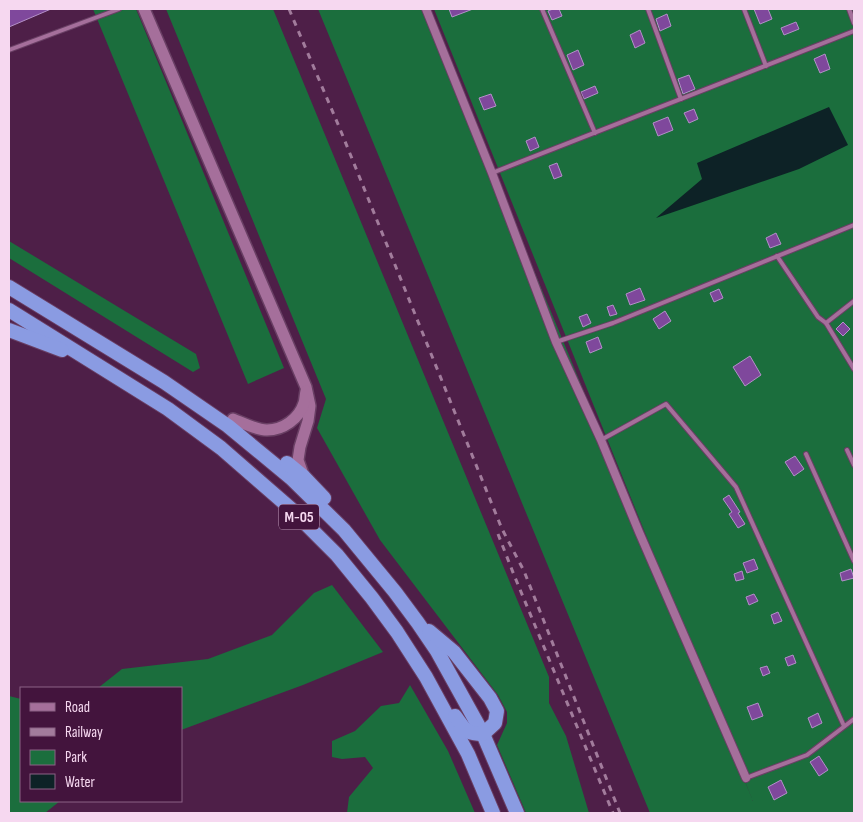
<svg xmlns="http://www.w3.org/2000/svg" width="863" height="822" viewBox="0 0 863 822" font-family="'Sofia Sans Condensed',sans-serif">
	<rect width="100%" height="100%" fill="#4e1f48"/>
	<g fill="#1b6e3d">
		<polygon points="93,9 136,9 284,368 248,384"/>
		<polygon points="166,9 273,9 549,677 549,703 566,736 589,813 526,813 497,745 507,723 507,712 498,695 380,540 317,428 326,399"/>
		<polygon points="318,9 426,9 753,801 434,9 854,9 854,813 650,813"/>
		<polygon points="9,241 196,354 200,368 193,372 9,258"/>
		<polygon points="332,585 383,652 303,685 181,730 181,688 98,688 122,669 208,659 272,635 314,593"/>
		<polygon points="410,685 448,751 475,813 347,813 349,797 373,768 365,757 342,759 332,757 332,741 355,731 381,706 399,703"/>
		<polygon points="9,696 21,699 21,801 60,801 45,813 9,813"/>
	</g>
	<polygon fill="#0d2226" points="829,107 848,145 799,169 656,218 702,179 697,163"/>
	<g fill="#7f489c" stroke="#b490c9">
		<polygon points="9,9 51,9 9,27"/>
		<polygon points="449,9 473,9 452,17"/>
		<polygon points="553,9 559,9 562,16 552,20 548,11"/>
		<polygon points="754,9 768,9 772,19 760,24"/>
		<polygon points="667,14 671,26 660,31 656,19"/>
		<polygon points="796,22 799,29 784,35 781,28"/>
		<polygon points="640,30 645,43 635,48 630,35"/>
		<polygon points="578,50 584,65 573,70 567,55"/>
		<polygon points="825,54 830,69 820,73 814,59"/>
		<polygon points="689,75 695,89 683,94 678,79"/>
		<polygon points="595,86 598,93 584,99 581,92"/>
		<polygon points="491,94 496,106 484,110 479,98"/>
		<polygon points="694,109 698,119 689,123 684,113"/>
		<polygon points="668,117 673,130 658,136 653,123"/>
		<polygon points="535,137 539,147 530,151 526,141"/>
		<polygon points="557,163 562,176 554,179 549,166"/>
		<polygon points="776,233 781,244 770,248 766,238"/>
		<polygon points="640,288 645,300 630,305 626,294"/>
		<polygon points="719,289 723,298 714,302 710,293"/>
		<polygon points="613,305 617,314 610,316 607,307"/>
		<polygon points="665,311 671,321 659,329 653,319"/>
		<polygon points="587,314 591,323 583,327 579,317"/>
		<polygon points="843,322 850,329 843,336 836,329"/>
		<polygon points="598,337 602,348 590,353 586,342"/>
		<polygon points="750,356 761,375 745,386 733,367"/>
		<polygon points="795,456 804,469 794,476 785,462"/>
		<polygon points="729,495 740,512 738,513 745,524 738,528 729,514 732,512 723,499"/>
		<polygon points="754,559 758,569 747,573 743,563"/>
		<polygon points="851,569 854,578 842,581 840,573"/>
		<polygon points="742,571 744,579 736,581 734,574"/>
		<polygon points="754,594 758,601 749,605 746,597"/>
		<polygon points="778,612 782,621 774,624 771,615"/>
		<polygon points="793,655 796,663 788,666 785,658"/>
		<polygon points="767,666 770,673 763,676 760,668"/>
		<polygon points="758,703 763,716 752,720 747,707"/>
		<polygon points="818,713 822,723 812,728 808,718"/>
		<polygon points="819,756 828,770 819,776 810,762"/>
		<polygon points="781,780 787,793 774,800 768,787"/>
	</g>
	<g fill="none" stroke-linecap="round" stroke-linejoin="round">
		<defs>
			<g id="lane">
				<polyline points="542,9 595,133"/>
				<polyline points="648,9 681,99"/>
				<polyline points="744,9 766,66"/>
				<polyline points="849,9 854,23"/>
				<polyline points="9,50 119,9"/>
				<polyline points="492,173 854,31"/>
				<polyline points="777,256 818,317 826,323"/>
				<polyline points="854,301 826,323 854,369"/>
				<polyline points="556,342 613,323 854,225"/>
				<polyline points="601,440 666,404 736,487 844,726"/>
				<polyline points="847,450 854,465"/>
				<polyline points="806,454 854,561"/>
				<polyline points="746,778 807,755 854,719"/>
			</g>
			<polyline id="street" points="426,9 492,173 556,342 601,440 639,532 746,778"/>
			<g id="secondary">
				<polyline points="144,9 306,387 310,406 308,421 300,447 298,460 304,477"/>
				<path d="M 233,419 C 243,423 256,430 267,430 C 283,430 299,419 304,403 C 305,400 305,395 306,391"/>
			</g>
			<g id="highway">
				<polyline points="9,287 164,382 228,426 291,478 344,530 395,592 418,623 437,651 483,734 517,813"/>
				<polyline points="9,310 168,409 221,448 290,508 337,555 372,598 397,632 426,677 468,754 493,813"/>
				<polyline points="9,330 62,350"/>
				<polyline points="287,463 304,477 324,498"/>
				<path d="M 429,631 L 454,652 L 490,698 L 497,711 L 495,723 L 483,734 C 465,734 465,729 455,716"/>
			</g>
		</defs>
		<use href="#lane" stroke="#693f64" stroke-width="6"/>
		<use href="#street" stroke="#693f64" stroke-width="10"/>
		<use href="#secondary" stroke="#693f64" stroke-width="14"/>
		<use href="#highway" stroke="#693f64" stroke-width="16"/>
		<use href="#lane" stroke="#a56f9b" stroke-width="4"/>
		<use href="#street" stroke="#a56f9b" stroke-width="8"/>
		<use href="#secondary" stroke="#a56f9b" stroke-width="11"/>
		<use href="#highway" stroke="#8a9be2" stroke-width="14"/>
		<g stroke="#a27c9c" stroke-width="3" stroke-dasharray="6 6" stroke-linecap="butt">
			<polyline points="289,9 340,129 502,529 524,571 620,813"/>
			<polyline points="498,534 514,575 613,813"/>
		</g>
	</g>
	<g text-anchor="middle" stroke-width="5" stroke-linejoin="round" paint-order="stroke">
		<rect fill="#43143d" stroke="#c09dba" stroke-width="1" x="279" y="504.5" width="40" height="25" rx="4"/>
		<g font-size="15" font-weight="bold" fill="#f6d8f0">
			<text x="299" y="522">М-05</text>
		</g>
	</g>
	<rect width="863" height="822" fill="none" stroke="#f6d8f0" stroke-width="20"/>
	<rect x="20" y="687" width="162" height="115" fill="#43143d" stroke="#8b6285"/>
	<rect x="30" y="703" width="25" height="8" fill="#a56f9b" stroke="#8b6285"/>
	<text x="65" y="712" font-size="15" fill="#f6d8f0">Road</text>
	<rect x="30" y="728" width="25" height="8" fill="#a27c9c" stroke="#8b6285"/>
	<text x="65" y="737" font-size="15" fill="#f6d8f0">Railway</text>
	<rect x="30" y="750" width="25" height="15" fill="#1b6e3d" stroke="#8b6285"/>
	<text x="65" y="762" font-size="15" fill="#f6d8f0">Park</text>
	<rect x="30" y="774" width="25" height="15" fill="#0d2226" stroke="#8b6285"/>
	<text x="65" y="787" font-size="15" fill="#f6d8f0">Water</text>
</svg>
